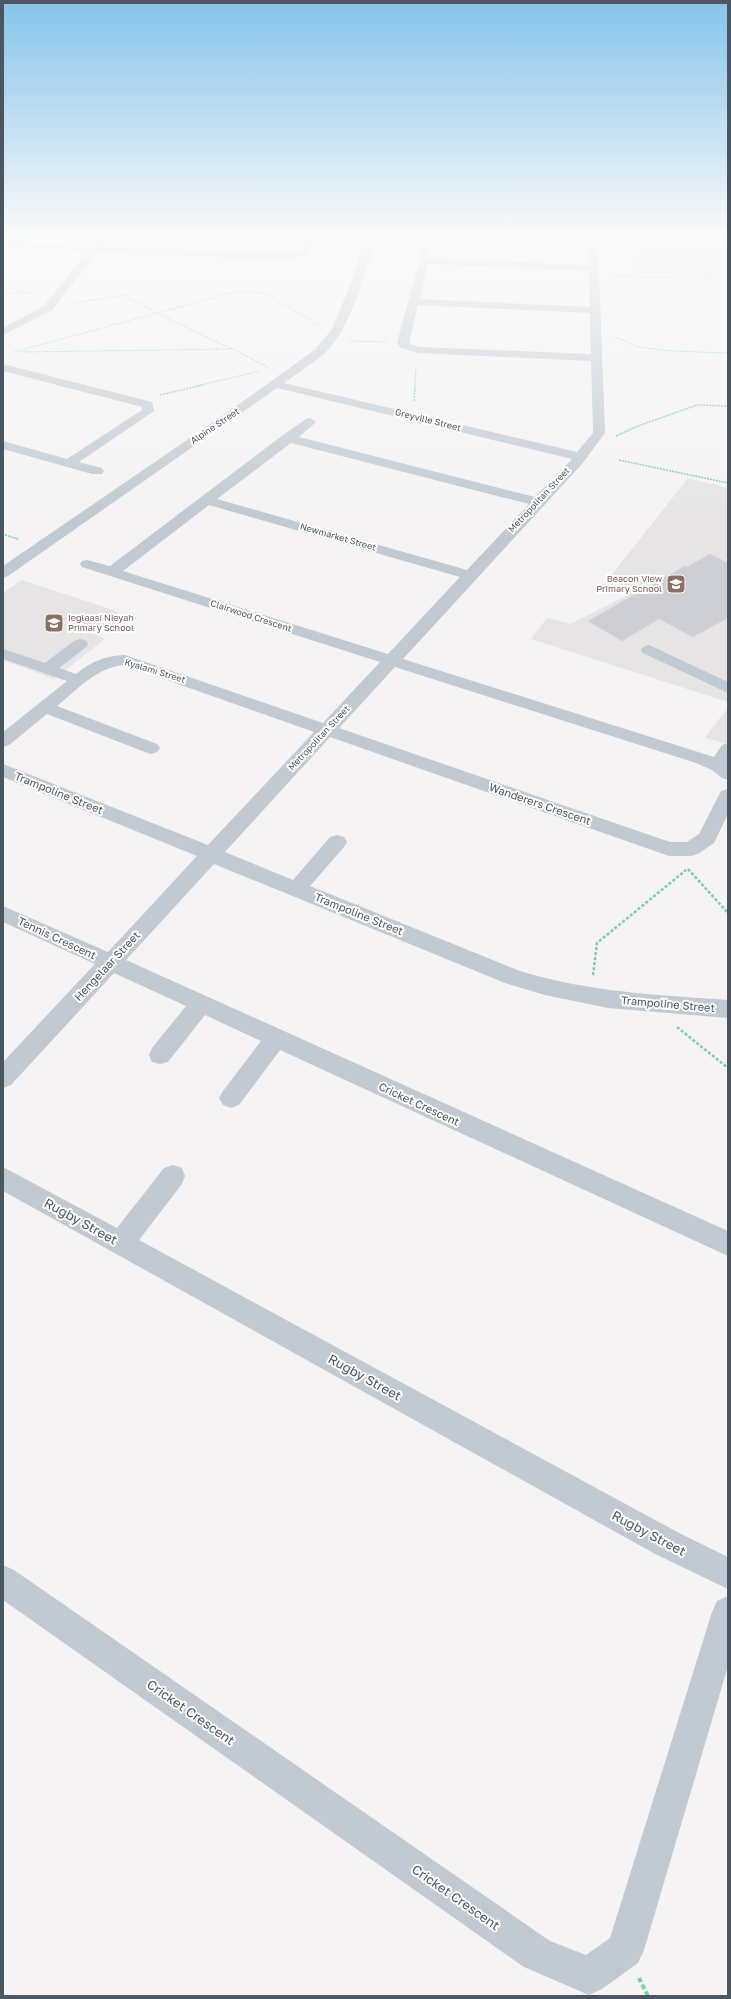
<svg xmlns="http://www.w3.org/2000/svg" width="731" height="1999" viewBox="0 0 731 1999" font-family="'Golos Text',sans-serif">
	<rect width="100%" height="100%" fill="#f5f3f3"/>
	<g fill="#e6e4e5">
		<polygon points="570,234 728,234 728,277 638,273 635,237 604,236 603,238 572,236"/>
		<polygon points="688,478 728,488 728,702 531,639 547,618 570,624 636,591 610,577"/>
		<polygon points="22,580 119,612 91,633 105,639 54,679 3,660 3,593"/>
		<polygon points="728,707 728,744 705,738"/>
	</g>
	<polygon fill="#c3f1d5" points="637,234 728,234 728,263 640,259"/>
	<polygon fill="#cdcfd5" stroke="#d7d9de" points="710,554 728,563 728,618 693,637 659,619 622,641 588,621 685,566 687,567"/>
	<g fill="none" stroke-linecap="round" stroke-linejoin="round">
		<g stroke="#7ad0a6" stroke-width="1" stroke-dasharray="1.5 1" stroke-linecap="butt">
			<polyline points="613,276 728,279"/>
			<polyline points="707,279 728,295"/>
			<polyline points="3,286 24,291"/>
			<polyline points="3,293 38,293"/>
			<polyline points="75,303 124,295 156,313 232,349"/>
			<polyline points="615,337 638,347 671,351 728,353"/>
			<polyline points="350,341 387,342"/>
			<polyline points="14,352 238,291 265,293 319,325"/>
			<polyline points="21,352 233,349 269,368"/>
			<polyline points="197,386 260,371"/>
			<polyline points="415,386 416,366"/>
		</g>
		<g stroke="#7ad0a6" stroke-width="1.5" stroke-dasharray="2 1" stroke-linecap="butt">
			<polyline points="160,395 202,385"/>
			<polyline points="414,401 415,385"/>
			<polyline points="616,436 638,426 697,405 728,406"/>
			<polyline points="619,460 728,483"/>
			<polyline points="5,535 18,539"/>
		</g>
		<g stroke="#7ad0a6" stroke-width="2.5" stroke-dasharray="3 2" stroke-linecap="butt">
			<polyline points="688,869 728,913"/>
			<polyline points="593,975 597,943 686,870"/>
			<polyline points="677,1027 728,1068"/>
		</g>
		<polyline stroke="#7ad0a6" stroke-width="4" stroke-dasharray="4.5 3" stroke-linecap="butt" points="639,1978 648,1996"/>
		<g fill="#c1cad2" fill-rule="evenodd">
			<polygon points="101,234 111,234 101,246 287,254 300,251 308,234 318,234 307,255 287,260 97,252 52,310 3,335 3,328 44,306 87,251 3,248 3,242 92,246"/>
			<path d="M 367,234 L 377,234 C 365,272 353,326 324,354 C 312,364 297,373 284,383 L 577,452 L 593,433 L 591,361 L 418,353 L 401,348 L 397,343 L 419,261 L 421,249 L 427,249 L 429,258 L 589,265 L 588,247 L 580,244 L 389,237 L 384,234 L 464,234 L 581,238 L 598,245 L 605,433 L 582,464 L 403,659 L 714,757 L 722,745 L 728,743 L 728,780 L 722,778 L 712,770 L 696,763 L 395,667 L 339,728 L 670,842 L 687,842 L 699,834 L 721,791 L 728,789 L 728,814 L 714,843 L 698,854 L 691,856 L 669,856 L 330,737 L 225,852 L 293,880 L 330,837 L 337,835 L 344,837 L 347,842 L 344,847 L 310,886 L 520,971 C 588,992 658,995 728,1000 L 728,1018 L 608,1008 L 545,995 L 505,983 L 214,864 L 126,960 L 728,1231 L 728,1256 L 280,1050 L 239,1105 L 231,1108 L 223,1105 L 219,1098 L 223,1091 L 261,1041 L 205,1015 L 168,1062 L 160,1064 L 152,1062 L 149,1055 L 152,1048 L 186,1006 L 114,973 L 11,1085 L 3,1088 L 3,1062 L 95,964 L 3,922 L 3,906 L 108,952 L 197,856 L 3,777 L 3,764 L 208,845 L 314,732 L 124,665 C 97,667 77,690 57,706 L 157,744 L 160,748 L 157,752 L 151,754 L 145,752 L 47,714 L 9,745 L 3,747 L 3,732 L 67,681 L 3,659 L 3,649 L 45,663 L 74,641 L 80,639 L 86,641 L 88,644 L 86,647 L 59,668 L 76,674 C 92,661 105,656 125,655 L 323,723 L 380,662 L 82,567 L 80,564 L 82,561 L 87,560 L 110,566 L 283,435 L 306,419 L 310,418 L 316,422 L 299,437 L 535,497 L 572,459 L 277,388 L 8,576 L 3,578 L 3,566 L 238,405 L 316,349 L 332,329 L 349,288 ZM 428,264 L 589,271 L 590,307 L 420,299 ZM 418,305 L 590,313 L 591,354 L 419,347 L 409,343 ZM 291,443 L 529,504 L 467,570 L 217,499 ZM 209,505 L 460,577 L 388,654 L 123,571 Z"/>
			<polygon points="3,364 152,402 154,411 79,462 102,468 104,471 102,474 92,474 3,449 3,441 67,459 142,410 142,407 3,371"/>
			<polygon points="649,645 728,682 728,693 643,653 641,650 643,647"/>
			<polygon points="173,1165 182,1168 185,1176 182,1184 139,1240 679,1533 728,1557 728,1589 657,1555 3,1191 3,1167 117,1228 164,1168"/>
			<polygon points="3,1565 14,1570 550,1941 586,1955 610,1938 712,1612 717,1601 728,1596 728,1666 644,1950 638,1963 602,1989 589,1995 524,1967 3,1600"/>
		</g>
	</g>
	<linearGradient id="sky" x2="0" y2="1"><stop stop-color="#85c3ea"/><stop offset="0.46" stop-color="#fafafa"/><stop offset="1" stop-color="#fafafa" stop-opacity="0"/></linearGradient>
	<rect width="731" height="514" fill="url(#sky)"/>
	<defs>
		<symbol id="school-square" viewBox="-11 -11 22 22"><rect x="-9" y="-9" width="18" height="18" rx="4" fill="#8d6e63" stroke="#fff"/><path d="M0-5L7-2L0 1L-7-2ZM-4 1L0 2.5L4 1V4Q0 6-4 4Z" fill="#fff"/></symbol>
	</defs>
	<g fill-rule="evenodd">
		<use href="#school-square" x="665" y="573" width="22" height="22"/>
		<use href="#school-square" x="43" y="612" width="22" height="22"/>
	</g>
	<g text-anchor="middle" stroke-width="4" stroke-linejoin="round" paint-order="stroke">
		<g font-size="9" fill="#4a5661" stroke="#fff">
			<text transform="translate(428 420) rotate(14)" y="3">Greyville Street</text>
			<text transform="translate(215 426) rotate(-34)" y="3">Alpine Street</text>
			<text transform="translate(539 500) rotate(-47)" y="3">Metropolitan Street</text>
			<text transform="translate(338 537) rotate(16)" y="3">Newmarket Street</text>
			<text transform="translate(251 616) rotate(18)" y="3">Clairwood Crescent</text>
			<text transform="translate(155 671) rotate(17)" y="3">Kyalami Street</text>
			<text transform="translate(319 738) rotate(-47)" y="3">Metropolitan Street</text>
		</g>
		<g font-size="9" fill="#785e54" stroke="#fff" text-anchor="end">
			<text x="662" y="582">Beacon View<tspan x="662" dy="10">Primary School</tspan></text>
			<text x="68" y="621" text-anchor="start">Ieglaasi Nieyah<tspan x="68" dy="10">Primary School</tspan></text>
		</g>
		<g font-size="11" fill="#4a5661" stroke="#fff">
			<text transform="translate(59 793) rotate(22)" y="4">Trampoline Street</text>
			<text transform="translate(540 804) rotate(19)" y="4">Wanderers Crescent</text>
			<text transform="translate(359 914) rotate(22)" y="4">Trampoline Street</text>
			<text transform="translate(57 938) rotate(25)" y="4">Tennis Crescent</text>
			<text transform="translate(107 966) rotate(-47)" y="4">Hengelaar Street</text>
			<text transform="translate(668 1004) rotate(5)" y="4">Trampoline Street</text>
			<text transform="translate(419 1104) rotate(25)" y="4">Cricket Crescent</text>
		</g>
		<g font-size="13" fill="#4a5661" stroke="#fff">
			<text transform="translate(81 1221) rotate(29)" y="5">Rugby Street</text>
			<text transform="translate(365 1377) rotate(29)" y="5">Rugby Street</text>
			<text transform="translate(649 1533) rotate(28)" y="5">Rugby Street</text>
			<text transform="translate(191 1712) rotate(35)" y="5">Cricket Crescent</text>
			<text transform="translate(456 1897) rotate(35)" y="5">Cricket Crescent</text>
		</g>
	</g>
	<rect width="731" height="1999" fill="none" stroke="#4a5661" stroke-width="8"/>
</svg>
